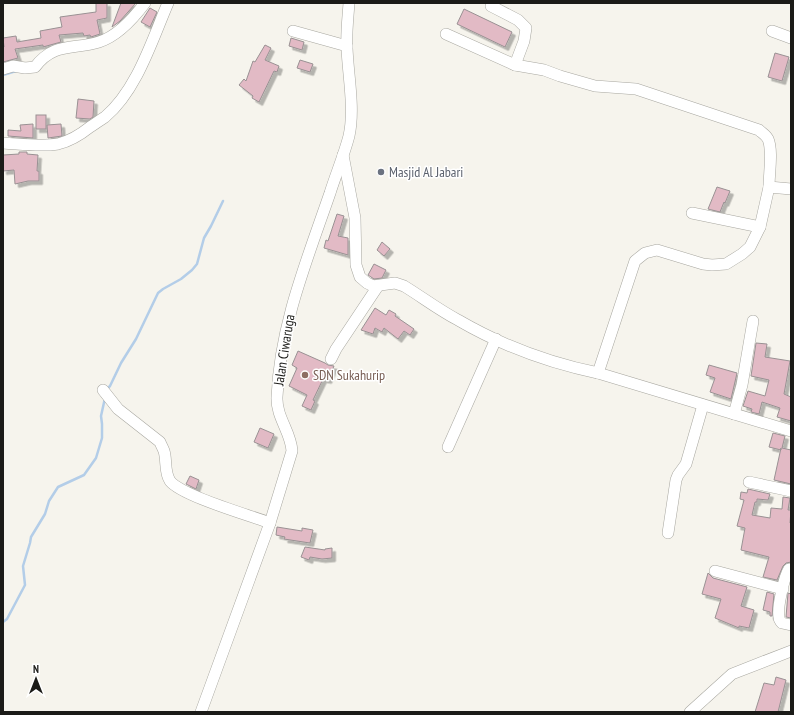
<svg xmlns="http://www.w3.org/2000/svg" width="794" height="715" viewBox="0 0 794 715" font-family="'PT Sans Narrow',sans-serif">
	<defs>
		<filter id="shadow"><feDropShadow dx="3.5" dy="3.5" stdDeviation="0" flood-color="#0004"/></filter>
	</defs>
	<rect width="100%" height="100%" fill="#f6f4ed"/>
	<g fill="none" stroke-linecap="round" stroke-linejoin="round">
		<g stroke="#b3cde8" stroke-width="2.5">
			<polyline points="3,75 16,71"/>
			<polyline points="107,389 110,386 121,363 136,339 158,293 163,289 181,279 192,270 197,264 204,238 211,226 223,201"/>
			<polyline points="3,622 7,619 25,585 23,566 30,543 31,537 45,514 49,501 58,487 84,475 96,458 102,438 102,424 101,416 105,398"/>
		</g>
	</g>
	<g fill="#e2bac5" stroke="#999193" filter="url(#shadow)">
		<polygon points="96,3 107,3 107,18 97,20 100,34 91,37 90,35 84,36 83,33 59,35 61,42 43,47 43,45 15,49 18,58 3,62 3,48 4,47 3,38 16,36 17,42 41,38 40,31 62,27 60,17 96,12"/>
		<polygon points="121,3 136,3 120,21 112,27"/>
		<polygon points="150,8 157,12 150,27 141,22"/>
		<polygon points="464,9 512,32 505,47 457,24"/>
		<polygon points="291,38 304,42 302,50 289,46"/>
		<polygon points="265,45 271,48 265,60 279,66 277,72 274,71 259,102 252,98 253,96 239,85 244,79 246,81 253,61 255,62"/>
		<polygon points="775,53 789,57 782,81 768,77"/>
		<polygon points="300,60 313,64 310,72 297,68"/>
		<polygon points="78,99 94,101 93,117 90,119 76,118"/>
		<rect x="36" y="115" width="10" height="14"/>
		<polygon points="33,124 33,138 8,136 8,130 21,131 20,125"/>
		<polygon points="61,124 62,136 48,138 47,125"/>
		<polygon points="19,152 27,152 27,154 38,155 37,171 39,171 39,181 28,181 15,184 14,170 3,171 3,155 19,154"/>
		<polygon points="717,187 730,191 725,203 724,202 720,212 708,209"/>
		<polygon points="337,214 344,216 338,236 348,238 348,255 324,248 326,240 328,241"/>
		<polygon points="382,242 390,249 384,256 377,250"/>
		<polygon points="374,264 386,270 382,278 374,279 368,275"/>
		<polygon points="375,308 386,315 389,310 396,314 395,316 414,329 410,335 404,331 398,339 384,328 382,332 375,328 373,334 361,330"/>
		<polygon points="756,343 767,344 765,357 790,361 784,394 791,397 791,421 777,417 780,408 762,402 759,414 751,412 752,409 743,406 748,391 765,396 769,380 751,376"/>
		<polygon points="298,351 325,363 328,365 334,366 328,380 323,379 313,400 315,401 311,410 302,406 307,395 289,386 297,368 292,365"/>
		<polygon points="709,365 737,373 731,399 710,392 715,378 706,375"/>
		<polygon points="260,428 274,434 268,448 254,442"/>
		<polygon points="773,433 785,436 782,448 791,450 791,484 774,480 781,448 781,450 769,447"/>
		<polygon points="190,476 199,480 196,489 186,484"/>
		<polygon points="748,489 770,494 768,500 757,499 757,502 755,502 752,515 770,518 771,508 782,509 783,497 790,498 788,510 791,510 790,523 791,523 791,562 786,563 783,566 777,580 763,577 769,557 741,550 745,528 737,526 744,500 740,499 741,492 747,493"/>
		<polygon points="277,527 302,531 302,528 313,530 310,543 284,539 285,537 276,535"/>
		<polygon points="305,547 325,550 325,549 332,548 332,558 322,559 310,557 309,560 301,557"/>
		<polygon points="708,573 713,578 747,587 741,606 754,610 749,628 739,626 739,628 715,618 721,599 702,594"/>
		<polygon points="767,592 774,594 772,616 770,616 770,612 763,610"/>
		<polygon points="788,593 791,594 791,618 786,617"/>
		<polygon points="776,677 786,680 778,712 755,712 764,683 774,685"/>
	</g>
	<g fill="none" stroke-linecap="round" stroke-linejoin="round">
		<defs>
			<g id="minor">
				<polyline points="491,6 518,20 526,28 524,41 515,65"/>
				<polyline points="293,31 347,46"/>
				<polyline points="772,31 791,38"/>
				<path d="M 446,34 L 515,65 L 544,70 L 560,76 L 595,86 L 636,89 L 759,130 C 762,133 766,135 768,139 C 773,150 769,174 769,187"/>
				<path d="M 3,69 L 13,66 L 25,68 L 35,67 C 54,42 73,50 99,42 C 118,36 133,19 145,3"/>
				<path d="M 3,143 C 21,144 40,147 58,144 C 70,141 80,135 90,127 C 95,124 100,120 105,117 C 137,90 152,40 168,3"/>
				<path d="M 343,155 L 355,218 L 356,265 L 360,277 L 367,283 L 373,286 L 395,283 L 404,286 C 422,297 439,310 458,320 C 501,345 549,363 598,373 L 791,431"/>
				<polyline points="692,213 760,227"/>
				<polyline points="331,359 336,349 378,286"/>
				<polyline points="598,373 635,261 645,253 657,250 703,264 712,265 726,264 742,254 750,247 760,227 769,187 791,189"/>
				<path d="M 103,390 L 118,409 L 160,442 C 161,445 163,448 164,451 C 167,460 164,472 170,481 C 182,496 249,515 270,523"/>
				<polyline points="734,414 742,385 753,321"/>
				<polyline points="448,447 496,339"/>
				<polyline points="749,482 791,491"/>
				<polyline points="668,533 676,480 678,475 686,464 703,405"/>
				<path d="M 791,569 L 789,569 C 784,577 777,608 779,617 C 779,619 780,621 782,623 L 791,625"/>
				<polyline points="715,571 783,589"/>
				<path d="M 201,712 L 270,523 L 292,451 C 291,432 276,417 277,397 C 280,325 307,260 330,193 C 336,174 344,155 349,136 C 355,109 348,75 347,48 C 346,33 348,18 349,3"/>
				<polyline points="690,712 732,674 791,651"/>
			</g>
		</defs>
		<use href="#minor" stroke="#a8a7a0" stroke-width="12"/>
		<use href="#minor" stroke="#fff" stroke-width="11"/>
	</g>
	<circle fill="#6b7280" stroke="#fff" stroke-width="1.5" cx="381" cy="172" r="4"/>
	<circle fill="#8d6e63" stroke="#fff" stroke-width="1.5" cx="305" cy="375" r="4"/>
	<g text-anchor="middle" stroke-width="3" stroke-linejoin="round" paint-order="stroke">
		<g font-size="14" fill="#5b616d" stroke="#fff" text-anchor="start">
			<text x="389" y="177">Masjid Al Jabari</text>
		</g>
		<g font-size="14" fill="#1b1b18" stroke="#fff">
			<text transform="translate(284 350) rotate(-81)" y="5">Jalan Ciwaruga</text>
		</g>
		<g font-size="14" fill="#785e54" stroke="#fff" text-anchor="start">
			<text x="313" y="380">SDN Sukahurip</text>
		</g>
	</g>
	<rect width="794" height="715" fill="none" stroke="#1b1b18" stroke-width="8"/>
	<g transform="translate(36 679)" stroke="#ffffff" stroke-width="3" paint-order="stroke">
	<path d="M0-3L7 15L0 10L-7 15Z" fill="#1b1b18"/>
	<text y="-6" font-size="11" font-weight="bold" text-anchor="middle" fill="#1b1b18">N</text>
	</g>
</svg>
